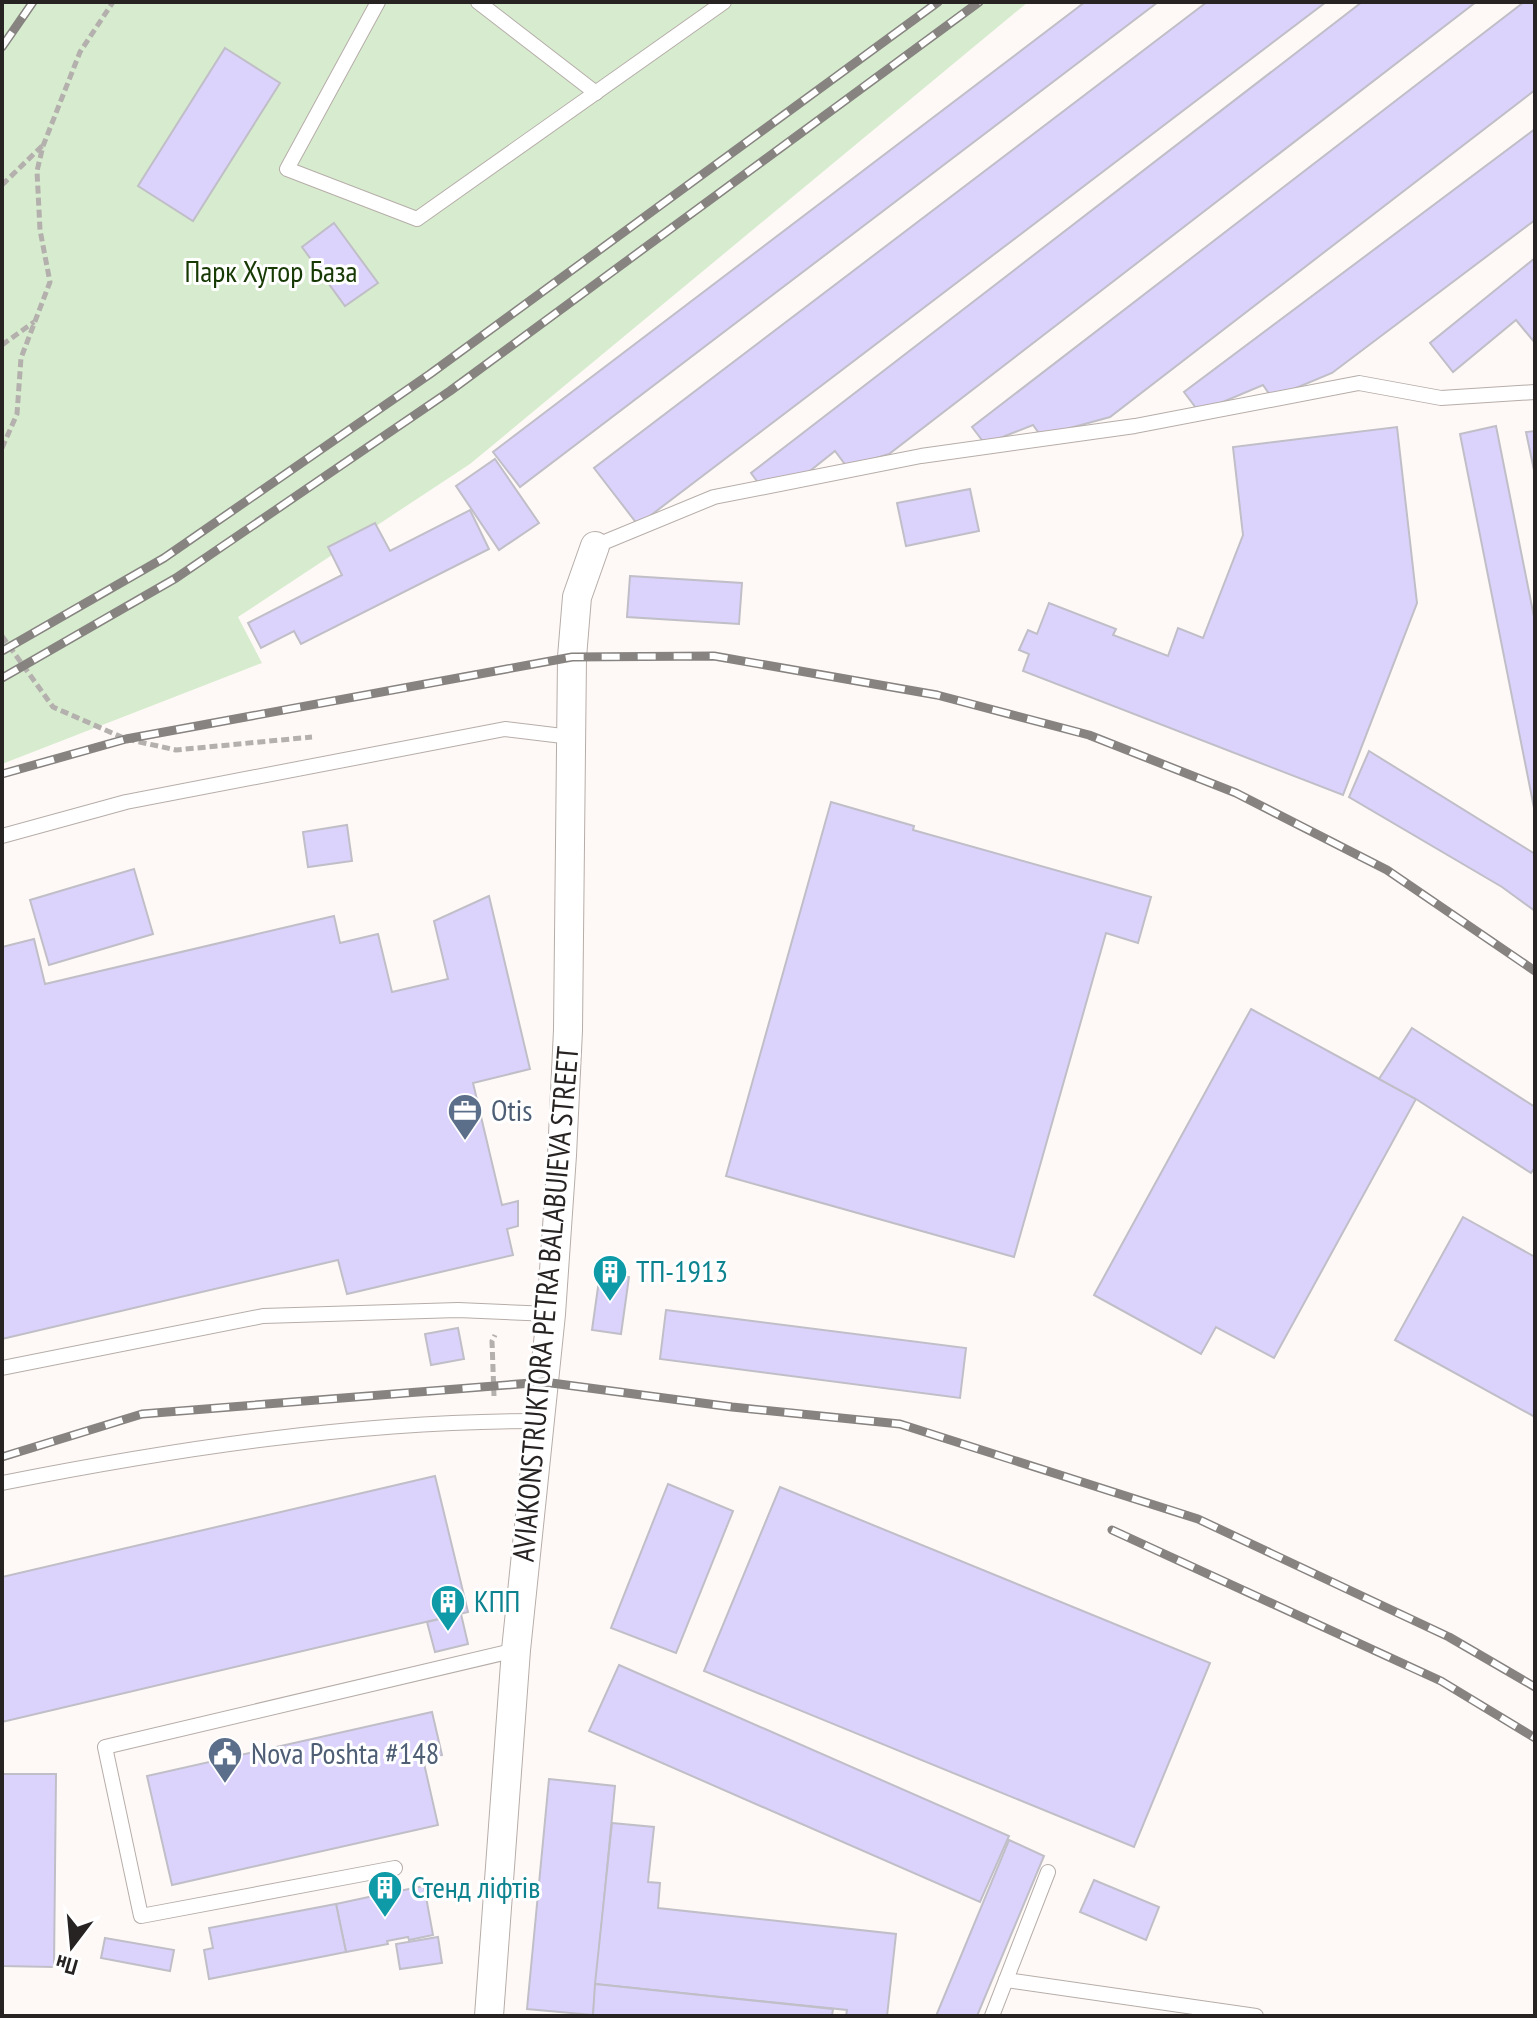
<svg xmlns="http://www.w3.org/2000/svg" width="1537" height="2018" viewBox="0 0 1537 2018" font-family="'PT Sans Narrow',sans-serif">
	<rect width="100%" height="100%" fill="#fef9f6"/>
	<polygon fill="#d7eccf" points="2,2 1028,2 470,464 238,617 262,663 2,764"/>
	<g fill="#dcd3fd" stroke="#c0bec7" stroke-width="2">
		<polygon points="1085,2 1158,2 520,487 493,452"/>
		<polygon points="1207,2 1326,2 638,525 594,468"/>
		<polygon points="1362,2 1476,2 889,454 847,467 835,451 806,474 759,484 751,473"/>
		<polygon points="1524,2 1535,2 1535,90 1110,417 1041,436 1033,425 985,444 972,427"/>
		<polygon points="225,48 280,83 193,221 138,186"/>
		<polygon points="1535,129 1535,220 1332,373 1272,398 1263,385 1199,412 1184,392"/>
		<polygon points="334,223 378,283 345,306 302,247"/>
		<polygon points="1535,258 1535,343 1516,320 1453,372 1430,343"/>
		<polygon points="1496,426 1535,622 1535,813 1460,434"/>
		<polygon points="1397,427 1417,603 1343,795 1023,671 1029,654 1019,650 1028,630 1037,634 1049,603 1116,629 1113,635 1168,656 1178,628 1203,638 1243,535 1233,447"/>
		<polygon points="1535,431 1535,475 1526,432"/>
		<polygon points="495,459 539,523 499,550 456,486"/>
		<polygon points="970,489 979,531 906,546 897,503"/>
		<polygon points="470,510 489,549 301,644 294,631 261,648 248,623 342,575 328,547 375,523 390,551"/>
		<polygon points="630,576 742,583 739,624 627,617"/>
		<polygon points="1369,751 1535,854 1535,911 1502,887 1349,797"/>
		<polygon points="831,802 914,826 913,830 1151,897 1138,943 1106,933 1014,1257 726,1176"/>
		<polygon points="347,825 352,861 308,867 303,832"/>
		<polygon points="134,869 153,934 49,965 30,900"/>
		<polygon points="489,896 530,1069 473,1083 502,1205 518,1201 518,1226 507,1229 513,1255 347,1294 338,1260 2,1339 2,947 34,939 45,984 334,916 340,943 378,934 392,992 448,979 434,921"/>
		<polygon points="1251,1009 1416,1099 1274,1358 1216,1327 1201,1354 1094,1295"/>
		<polygon points="1412,1028 1535,1107 1535,1167 1531,1173 1416,1099 1379,1079"/>
		<polygon points="1463,1217 1535,1257 1535,1417 1395,1340"/>
		<polygon points="600,1273 629,1277 621,1334 592,1330"/>
		<polygon points="666,1310 966,1348 960,1398 660,1359"/>
		<polygon points="458,1328 464,1359 431,1365 425,1334"/>
		<polygon points="435,1476 468,1612 2,1722 2,1577"/>
		<polygon points="668,1484 733,1511 676,1653 611,1628"/>
		<polygon points="780,1487 1210,1663 1134,1847 704,1671"/>
		<polygon points="461,1614 468,1644 435,1652 427,1622"/>
		<polygon points="619,1665 1009,1836 980,1902 589,1731"/>
		<polygon points="432,1712 442,1755 423,1759 438,1825 172,1885 147,1776"/>
		<polygon points="2,1774 56,1774 54,1967 2,1966"/>
		<polygon points="549,1779 615,1786 593,2015 527,2009"/>
		<polygon points="612,1823 654,1827 648,1882 660,1883 658,1908 896,1934 887,2016 846,2016 847,2010 595,1984"/>
		<polygon points="1009,1840 1044,1856 977,2016 936,2016"/>
		<polygon points="1094,1880 1159,1907 1146,1940 1080,1912"/>
		<polygon points="424,1886 433,1935 409,1940 408,1937 387,1941 388,1944 346,1952 336,1904 378,1895 378,1899 400,1894 399,1891"/>
		<polygon points="336,1904 346,1952 209,1979 204,1950 213,1948 209,1928"/>
		<polygon points="438,1937 442,1963 400,1969 396,1944"/>
		<polygon points="105,1938 174,1950 170,1971 101,1958"/>
		<polygon points="595,1984 833,2009 832,2016 593,2015"/>
	</g>
	<g fill="none" stroke-linecap="round" stroke-linejoin="round">
		<defs>
			<g id="lane">
				<polyline points="378,2 287,169 417,219 724,2"/>
				<polyline points="478,2 596,93"/>
				<polyline points="595,546 714,497 921,456 1135,426 1359,383 1441,398 1535,392"/>
				<polyline points="2,836 126,802 505,729 571,737"/>
				<polyline points="2,1368 263,1316 458,1310 551,1314"/>
				<path d="M 2,1483 C 179,1448 358,1421 539,1421"/>
				<polyline points="395,1868 141,1916 105,1747 516,1650"/>
				<polyline points="1006,1980 1256,2016"/>
				<polyline points="992,2016 1048,1872"/>
			</g>
			<polyline id="street" points="489,2016 516,1650 551,1314 562,1155 568,1030 572,657 577,597 595,546"/>
		</defs>
		<use href="#lane" stroke="#b6ada9" stroke-width="16"/>
		<use href="#street" stroke="#b6ada9" stroke-width="30"/>
		<g stroke="#b4b0ad" stroke-width="5" stroke-dasharray="8 4" stroke-linecap="butt">
			<polyline points="2,185 42,146"/>
			<polyline points="2,345 34,322"/>
			<polyline points="2,448 17,414 21,358 50,282 40,230 37,171 43,146 80,52 113,2"/>
			<polyline points="2,636 53,707 126,739 176,750 312,737"/>
			<polyline points="494,1396 492,1341 495,1335"/>
		</g>
		<use href="#lane" stroke="#fff" stroke-width="14"/>
		<use href="#street" stroke="#fff" stroke-width="28"/>
		<defs>
			<g id="rail">
				<polyline points="2,47 33,2"/>
				<polyline points="2,651 164,558 430,374 938,2"/>
				<polyline points="2,678 176,578 450,391 979,2"/>
				<polyline points="2,774 126,739 572,657 714,656 937,695 1089,735 1236,793 1387,870 1535,971"/>
				<polyline points="2,1457 142,1414 544,1382 732,1407 900,1424 1198,1519 1449,1637 1535,1687"/>
				<polyline points="1112,1530 1441,1681 1535,1738"/>
			</g>
		</defs>
		<use href="#rail" stroke="#878381" stroke-width="9"/>
		<use href="#rail" stroke="#fff" stroke-width="6" stroke-dasharray="18" stroke-linecap="butt"/>
	</g>
	<defs>
		<symbol id="office-pin" viewBox="-11 -11 22 30"><path d="M0 17L-7.5 6A9.5 9.5 0 1 1 7.5 6Z" fill="#5c6f8a" stroke="#fff"/><path d="M-6-3h4V-5.5h4V-3h4V5H-6ZM-1-4.5V-3h2v-1.5ZM-6 0V1H6V0Z" fill="#fff"/></symbol>
		<symbol id="building-pin" viewBox="-11 -11 22 30"><path d="M0 17L-7.5 6A9.5 9.5 0 1 1 7.5 6Z" fill="#0f9aa8" stroke="#fff"/><path d="M-4-6H4V6H1V3H-1V6H-4ZM-2.5-4.3h1.7v1.8h-1.7ZM.8-4.3h1.7v1.8H.8ZM-2.5-1h1.7V.8h-1.7ZM.8-1h1.7V.8H.8Z" fill="#fff"/></symbol>
		<symbol id="civic-pin" viewBox="-11 -11 22 30"><path d="M0 17L-7.5 6A9.5 9.5 0 1 1 7.5 6Z" fill="#5c6f8a" stroke="#fff"/><path d="M-.6-6.5H3V-4.5H.6V-3L4-1V1h2V6H-6V1h2V-1L-.6-3ZM-1.2 2.5V6h2.4V2.5Z" fill="#fff"/></symbol>
	</defs>
	<g fill-rule="evenodd">
		<use href="#office-pin" x="445" y="1091" width="40" height="54"/>
		<use href="#building-pin" x="590" y="1252" width="40" height="54"/>
		<use href="#building-pin" x="428" y="1582" width="40" height="54"/>
		<use href="#civic-pin" x="205" y="1734" width="40" height="54"/>
		<use href="#building-pin" x="365" y="1868" width="40" height="54"/>
	</g>
	<g text-anchor="middle" stroke-width="6" stroke-linejoin="round" paint-order="stroke">
		<g font-size="30" fill="#173a05" stroke="#fff">
			<text x="271" y="282">Парк Хутор База</text>
		</g>
		<g font-size="30" fill="#4e5e75" stroke="#fff" text-anchor="start">
			<text x="491" y="1121">Otis</text>
			<text x="251" y="1764">Nova Poshta #148</text>
		</g>
		<g font-size="30" fill="#0d838f" stroke="#fff" text-anchor="start">
			<text x="636" y="1282">ТП-1913</text>
			<text x="474" y="1612">КПП</text>
			<text x="411" y="1898">Стенд ліфтів</text>
		</g>
		<g font-size="30" fill="#272322" stroke="#fff">
			<text transform="translate(546 1304) rotate(-85)" y="10">AVIAKONSTRUKTORA PETRA BALABUIEVA STREET</text>
		</g>
	</g>
	<rect width="1537" height="2018" fill="none" stroke="#272322" stroke-width="8"/>
	<g transform="translate(72 1946) rotate(196)" stroke="#ffffff" stroke-width="6" paint-order="stroke">
	<path d="M0-6L14 30L0 20L-14 30Z" fill="#272322"/>
	<text y="-12" font-size="22" font-weight="bold" text-anchor="middle" fill="#272322">Пн</text>
	</g>
</svg>
